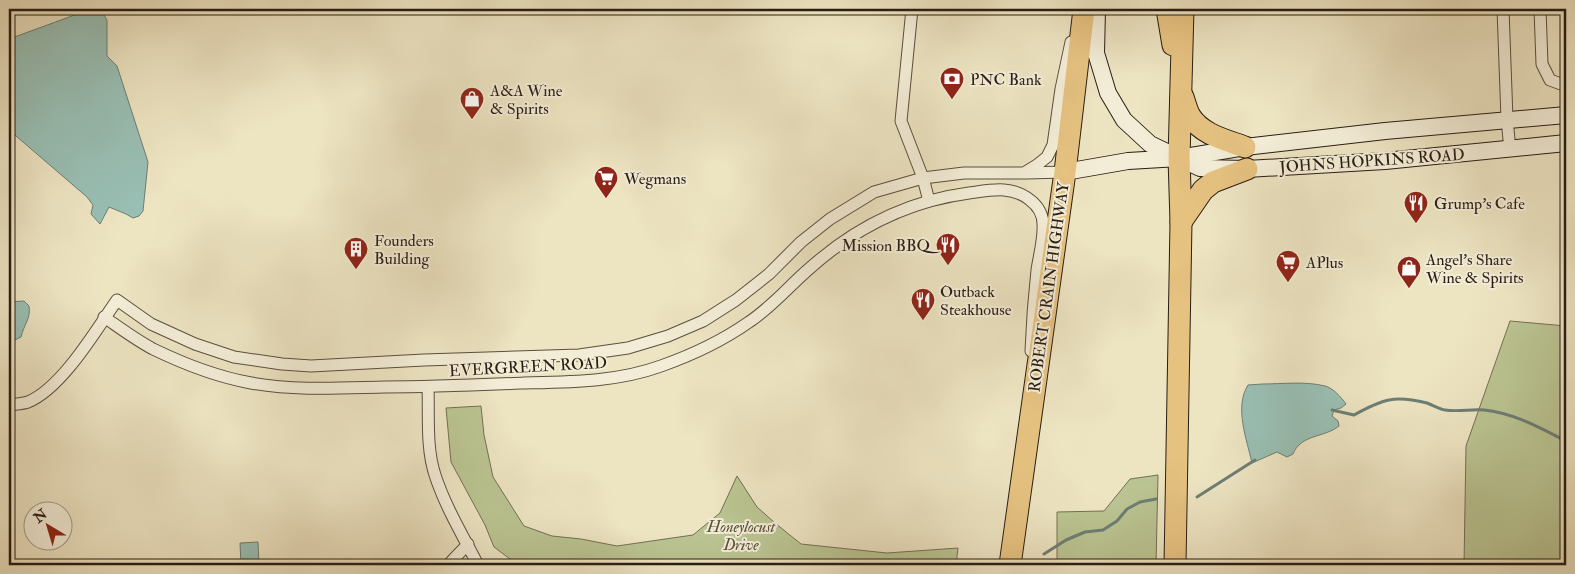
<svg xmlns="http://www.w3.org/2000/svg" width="1575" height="574" viewBox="0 0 1575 574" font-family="'IM FELL Double Pica',serif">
	<rect width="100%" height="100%" fill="#ede4c2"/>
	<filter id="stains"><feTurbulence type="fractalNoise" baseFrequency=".004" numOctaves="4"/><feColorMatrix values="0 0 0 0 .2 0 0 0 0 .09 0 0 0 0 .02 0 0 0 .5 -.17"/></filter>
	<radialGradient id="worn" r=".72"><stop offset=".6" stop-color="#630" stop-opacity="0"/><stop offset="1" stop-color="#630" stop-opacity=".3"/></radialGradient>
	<g fill="#bac492" stroke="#727052">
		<polygon points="1510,321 1566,326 1566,565 1464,565 1466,446"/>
		<polygon points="481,406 484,435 493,477 524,526 552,536 581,539 617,546 693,535 720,513 737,476 757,507 775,523 801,544 887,553 958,548 956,565 518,565 494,547 485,525 451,462 446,408"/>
		<polygon points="1158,475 1156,565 1057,565 1057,512 1104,511 1130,479"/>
	</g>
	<g fill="#99bfb4" stroke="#6d7e74">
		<polygon points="91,9 101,10 107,20 107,56 117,66 148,162 143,211 139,216 133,218 126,214 109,207 100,224 91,214 93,205 87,197 9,130 9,39"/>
		<path d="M 24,301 L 29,306 C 31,319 24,324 21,337 L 9,343 L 9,302 Z"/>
		<path d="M 1262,384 C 1282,384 1305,381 1325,386 C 1333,388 1341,397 1346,404 L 1341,408 L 1334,410 L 1332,416 L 1338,421 L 1339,426 C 1324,438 1301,434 1293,454 L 1287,457 L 1277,452 L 1252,463 C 1247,440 1234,407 1248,385 Z"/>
		<polygon points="258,542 259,565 241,565 240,543"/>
	</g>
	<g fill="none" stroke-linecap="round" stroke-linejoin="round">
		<g stroke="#6d7e74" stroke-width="3">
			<path d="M 1332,410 L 1354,415 C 1383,399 1394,395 1427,403 C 1433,405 1439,409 1445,410 C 1458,412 1471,409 1484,410 C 1514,413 1540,428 1566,441"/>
			<polyline points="1197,497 1255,460"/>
			<polyline points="1044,554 1066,540 1085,532 1103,530 1117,521 1127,509 1140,502 1156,499"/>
		</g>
		<defs>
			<g id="street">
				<polyline points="912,9 901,121 923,178 929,201"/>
				<polyline points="1503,9 1507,119 1510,150"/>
				<polyline points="1540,9 1542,64 1550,80 1561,84 1566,83"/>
				<polyline points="1026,173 1065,172"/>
				<path d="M 104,317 C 120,328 136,340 153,349 C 184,364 218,377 251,383 C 295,391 341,388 385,387 C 431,387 477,385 524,383 C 570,382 617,382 661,366 C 692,355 722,341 749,322 C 772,307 789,286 810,268 C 856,227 908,201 969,193 C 991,190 1012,185 1030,200 C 1038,206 1043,215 1043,224 C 1044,239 1039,256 1037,270 C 1034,297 1032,324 1031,351"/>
				<path d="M 428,387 C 429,415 426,448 435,475 C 445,506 463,536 478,565"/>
				<path d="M 9,405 C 15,404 22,404 28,402 C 62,388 96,330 117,300 L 151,324 L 195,344 L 234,357 L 282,364 L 311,366 L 424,360 L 579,355 L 628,348 L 668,336 L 703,321 L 736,300 L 769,274 L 801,242 L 830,219 L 874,192 L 923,178 L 964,173 L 1024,173 L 1037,165 L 1047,157 L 1053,145 L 1061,89 L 1071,42"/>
				<polyline points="448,565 468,544"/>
			</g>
			<g id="secondary">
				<polyline points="1097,9 1096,53 1108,93 1124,120 1150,144 1200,168 1247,169 1385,161 1566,143"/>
				<polyline points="1065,172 1128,161 1179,158 1245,147 1385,131 1566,115"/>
			</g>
			<g id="highway">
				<polyline points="1167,9 1173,45"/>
				<path d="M 1183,97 C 1185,103 1187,111 1190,116 C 1202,135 1226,140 1245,147"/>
				<polyline points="1181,222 1203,190 1213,182 1247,169"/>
				<polyline points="1010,565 1065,172 1084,9"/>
				<polyline points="1175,565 1181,222 1179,158 1183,9"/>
			</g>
		</defs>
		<use href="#street" stroke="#5b4e3f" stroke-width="13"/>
		<use href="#secondary" stroke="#2a1c13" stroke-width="18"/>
		<use href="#highway" stroke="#2a1c13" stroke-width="23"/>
		<use href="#street" stroke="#f3edd7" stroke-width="11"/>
		<use href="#secondary" stroke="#f3edd7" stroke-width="16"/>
		<use href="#highway" stroke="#e6c281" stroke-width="21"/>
	</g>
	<defs>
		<symbol id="bank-pin" viewBox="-11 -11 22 30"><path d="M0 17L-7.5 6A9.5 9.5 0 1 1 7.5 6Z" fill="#8f2418" stroke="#f3edd7"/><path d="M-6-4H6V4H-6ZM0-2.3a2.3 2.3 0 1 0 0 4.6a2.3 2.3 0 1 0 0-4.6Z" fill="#fff"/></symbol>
		<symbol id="shop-pin" viewBox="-11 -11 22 30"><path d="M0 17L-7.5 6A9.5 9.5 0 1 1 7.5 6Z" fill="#8f2418" stroke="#f3edd7"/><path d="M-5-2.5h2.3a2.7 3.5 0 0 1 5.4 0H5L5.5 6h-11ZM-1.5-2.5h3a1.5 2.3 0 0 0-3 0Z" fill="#fff"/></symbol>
		<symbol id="supermarket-pin" viewBox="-11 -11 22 30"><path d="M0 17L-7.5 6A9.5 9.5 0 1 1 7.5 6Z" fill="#8f2418" stroke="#f3edd7"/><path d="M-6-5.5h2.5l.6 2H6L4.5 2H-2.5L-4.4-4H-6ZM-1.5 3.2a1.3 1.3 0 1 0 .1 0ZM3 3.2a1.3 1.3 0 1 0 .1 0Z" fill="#fff"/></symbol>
		<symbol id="restaurant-pin" viewBox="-11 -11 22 30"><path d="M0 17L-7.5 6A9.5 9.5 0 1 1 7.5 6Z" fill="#8f2418" stroke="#f3edd7"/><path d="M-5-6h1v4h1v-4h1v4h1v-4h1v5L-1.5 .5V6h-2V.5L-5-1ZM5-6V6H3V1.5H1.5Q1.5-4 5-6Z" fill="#fff"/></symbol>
		<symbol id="building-pin" viewBox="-11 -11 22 30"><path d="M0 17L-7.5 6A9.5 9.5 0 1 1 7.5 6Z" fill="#8f2418" stroke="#f3edd7"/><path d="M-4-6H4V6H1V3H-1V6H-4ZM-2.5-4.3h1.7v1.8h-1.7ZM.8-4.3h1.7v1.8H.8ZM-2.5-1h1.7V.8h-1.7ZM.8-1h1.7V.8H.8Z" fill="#fff"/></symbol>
	</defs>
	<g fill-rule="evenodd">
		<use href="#bank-pin" x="938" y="65" width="28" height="38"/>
		<use href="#shop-pin" x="458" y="85" width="28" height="38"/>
		<use href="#supermarket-pin" x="592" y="164" width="28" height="38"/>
		<use href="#restaurant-pin" x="1402" y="189" width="28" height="38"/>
		<use href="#restaurant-pin" x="934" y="231" width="28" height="38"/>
		<use href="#building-pin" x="342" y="235" width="28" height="38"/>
		<use href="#supermarket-pin" x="1274" y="248" width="28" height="38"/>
		<use href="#shop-pin" x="1395" y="254" width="28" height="38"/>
		<use href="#restaurant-pin" x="909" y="286" width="28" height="38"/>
	</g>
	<g text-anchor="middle" stroke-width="4" stroke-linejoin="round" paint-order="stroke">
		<g font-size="16" fill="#2a1c13" stroke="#f3edd7" text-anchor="start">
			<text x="970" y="85">PNC Bank</text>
			<text x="490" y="96">A&amp;A Wine<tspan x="490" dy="18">&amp; Spirits</tspan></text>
			<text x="624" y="184">Wegmans</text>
			<text x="1434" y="209">Grump's Cafe</text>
			<text x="374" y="246">Founders<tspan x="374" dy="18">Building</tspan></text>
			<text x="930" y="251" text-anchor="end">Mission BBQ</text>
			<text x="1426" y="265">Angel's Share<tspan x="1426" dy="18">Wine &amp; Spirits</tspan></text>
			<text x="1306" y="268">APlus</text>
			<text x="940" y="297">Outback<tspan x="940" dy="18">Steakhouse</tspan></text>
		</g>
		<g font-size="16" fill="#2a1c13" stroke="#f3edd7">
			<text transform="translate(1372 160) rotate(-4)" y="6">JOHNS HOPKINS ROAD</text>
			<text transform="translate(1048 287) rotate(-82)" y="6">ROBERT CRAIN HIGHWAY</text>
			<text transform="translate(528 366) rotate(-3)" y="6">EVERGREEN ROAD</text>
		</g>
		<g font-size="16" font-style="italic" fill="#554e39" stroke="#f3edd7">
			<text x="741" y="532">Honeylocust<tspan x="741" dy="18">Drive</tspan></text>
		</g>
	</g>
	<rect width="1575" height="574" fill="none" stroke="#ede4c2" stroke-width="30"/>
	<rect x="10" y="10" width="1555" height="554" fill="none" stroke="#2a1c13" stroke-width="2.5"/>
	<rect x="15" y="15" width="1545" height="544" fill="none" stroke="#2a1c13"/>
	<g transform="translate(48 526) rotate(322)"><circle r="24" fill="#f3edd7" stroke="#a39989"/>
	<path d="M0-4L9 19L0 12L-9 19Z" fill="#8f2418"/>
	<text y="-8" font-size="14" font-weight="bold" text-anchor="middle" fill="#2a1c13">N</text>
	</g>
	<rect width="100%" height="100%" filter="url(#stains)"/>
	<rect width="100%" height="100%" fill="url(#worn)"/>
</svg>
